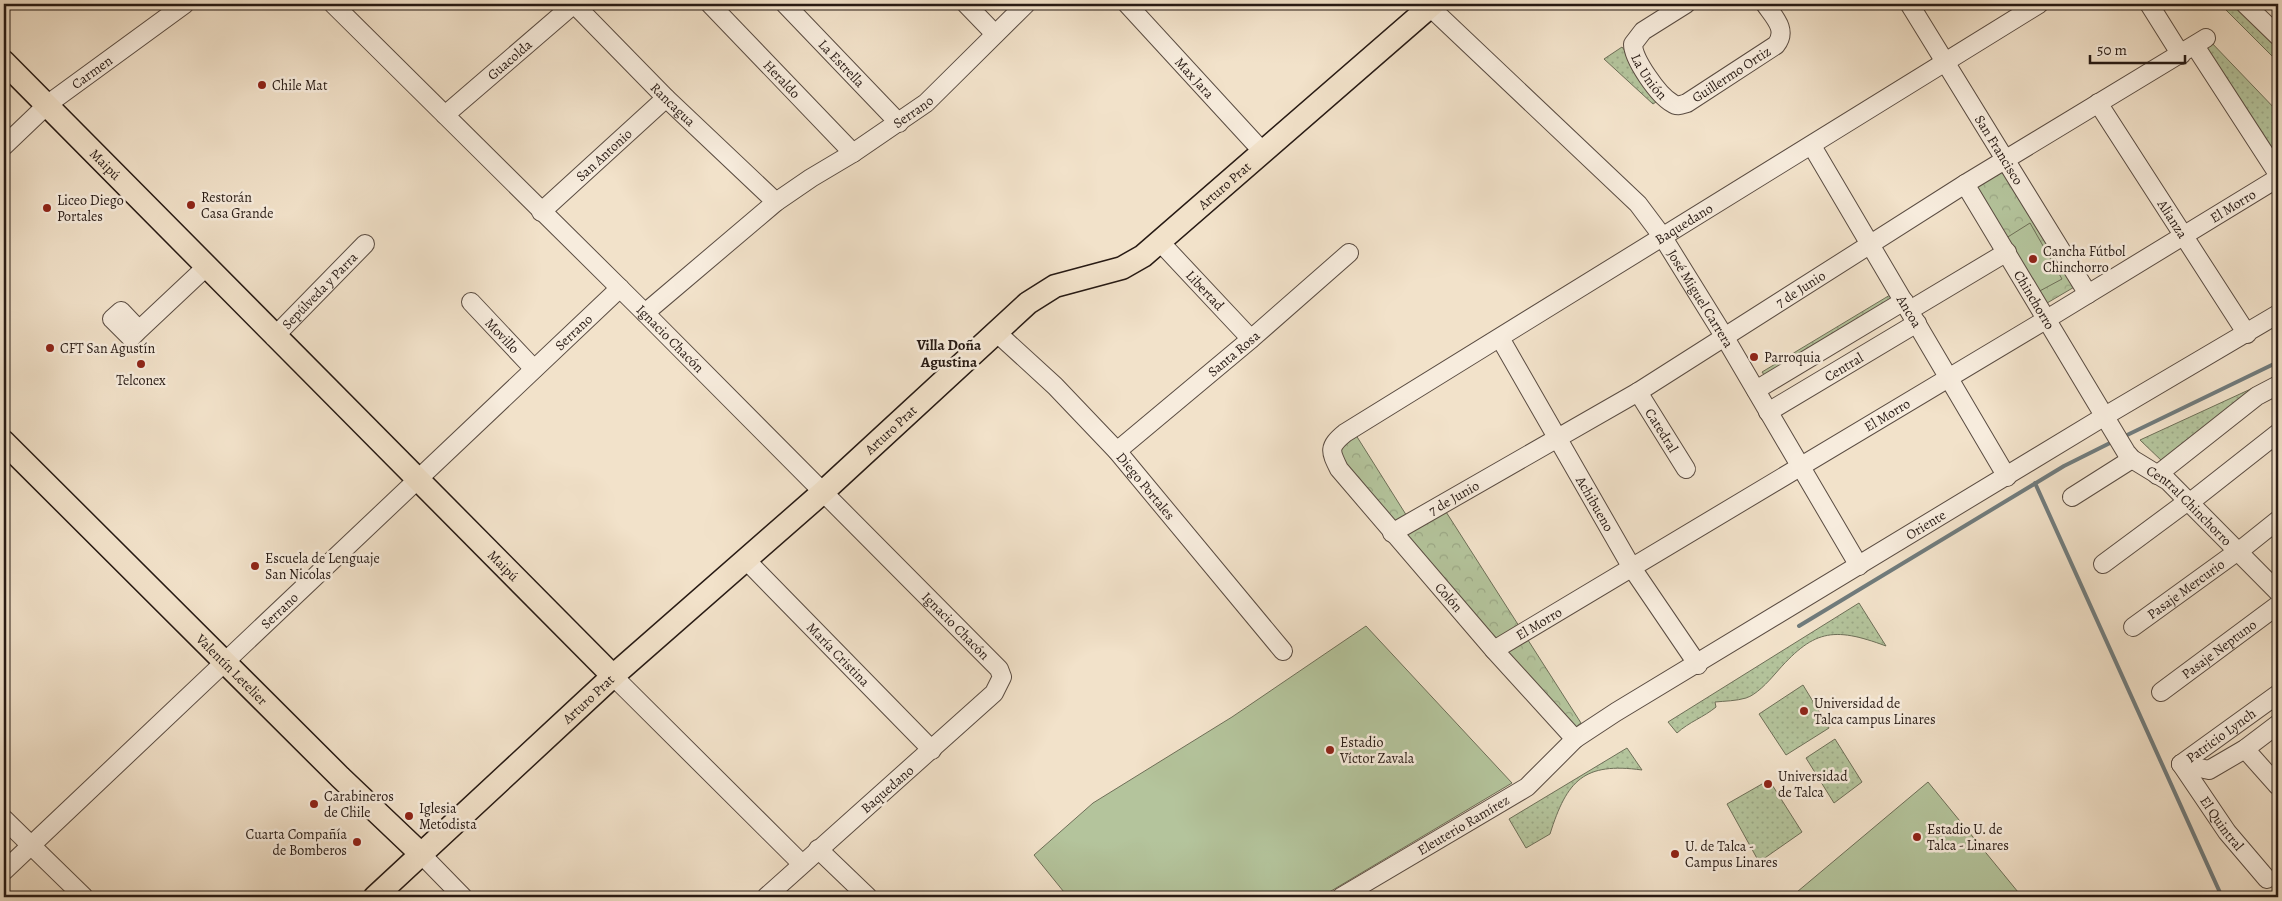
<svg xmlns="http://www.w3.org/2000/svg" width="2282" height="901" viewBox="0 0 2282 901" font-family="Alegreya,serif">
	<defs>
		<pattern id="grass-dots" width="8" height="8" patternUnits="userSpaceOnUse" patternTransform="scale(1.25)"><rect width="8" height="8" fill="#b4c49c"/><path d="M2 2h.1M6 6h.1" fill="none" stroke="#9ba886" stroke-width="1.8" stroke-linecap="round"/></pattern>
		<pattern id="park-crowns" width="20" height="18" patternUnits="userSpaceOnUse" patternTransform="scale(1.25)"><rect width="20" height="18" fill="#b4c49c"/><path d="M2 6a3 3 0 1 1 6 0M12 15a3 3 0 1 1 6 0" fill="none" stroke="#9ba886"/></pattern>
	</defs>
	<rect width="100%" height="100%" fill="#f2e2ca"/>
	<filter id="stains"><feTurbulence type="fractalNoise" baseFrequency=".004" numOctaves="4"/><feColorMatrix values="0 0 0 0 .2 0 0 0 0 .09 0 0 0 0 .02 0 0 0 .5 -.17"/></filter>
	<radialGradient id="worn" r=".72"><stop offset=".6" stop-color="#630" stop-opacity="0"/><stop offset="1" stop-color="#630" stop-opacity=".3"/></radialGradient>
	<g fill="url(#grass-dots)" stroke="#6e6f58">
		<polygon points="2220,4 2242,4 2278,41 2278,62"/>
		<polygon points="2209,40 2278,112 2278,165 2199,48"/>
		<polygon points="1622,47 1662,98 1653,104 1604,59"/>
		<polygon points="1895,292 1904,307 1773,388 1762,372"/>
		<polygon points="2253,388 2164,463 2140,440"/>
		<path d="M 1859,603 L 1886,646 C 1832,626 1813,630 1775,674 C 1768,682 1756,695 1746,698 C 1736,701 1725,701 1715,702 L 1716,707 C 1704,717 1689,722 1677,733 L 1668,722 Z"/>
		<polygon points="1803,685 1829,728 1786,755 1759,714"/>
		<polygon points="1835,739 1862,782 1834,803 1806,758"/>
		<path d="M 1627,748 L 1642,770 C 1584,762 1567,780 1550,834 L 1526,848 L 1509,819 Z"/>
		<polygon points="1769,780 1802,832 1759,862 1727,804"/>
	</g>
	<g fill="url(#park-crowns)" stroke="#6e6f58">
		<polygon points="2001,170 2076,286 2042,306 1970,187"/>
		<polygon points="1354,432 1410,521 1441,504 1581,723 1571,731 1331,448"/>
	</g>
	<g fill="#b4c49c" stroke="#6e6f58">
		<polygon points="2030,223 2062,279 2036,293 2003,240"/>
		<polygon points="1366,626 1512,783 1321,897 1068,897 1034,855 1093,803 1232,717"/>
		<polygon points="1928,782 2018,892 2012,897 1791,897"/>
	</g>
	<g fill="none" stroke-linecap="round" stroke-linejoin="round">
		<g stroke="#707b7c" stroke-width="4">
			<polyline points="2123,437 2278,362"/>
			<polyline points="2035,483 2222,897"/>
			<polyline points="1799,626 2064,466 2114,441"/>
		</g>
		<defs>
			<g id="minor">
				<path id="s1" d="M 333,4 L 645,313 L 999,669 L 1002,677 L 994,693 L 766,897"/>
				<path id="s2" d="M 574,4 L 666,98 L 776,202"/>
				<path id="s3" d="M 710,4 L 853,153"/>
				<path id="s4" d="M 785,4 L 899,123"/>
				<polyline points="966,4 995,34"/>
				<path id="s5" d="M 1127,4 L 1263,152"/>
				<path id="s6" d="M 1686,4 L 1643,31 L 1633,44 C 1633,59 1658,95 1672,103 C 1677,107 1681,105 1687,103 L 1776,45 C 1788,30 1774,17 1765,4"/>
				<polyline points="2149,4 2181,55"/>
				<polyline points="2245,4 2278,36"/>
				<path id="s7" d="M 1910,5 L 2088,294"/>
				<path id="s8" d="M 1430,7 L 1638,204 L 1662,236 L 1724,336 L 1859,566"/>
				<polyline points="2195,46 2278,174"/>
				<path id="s9" d="M 2098,103 L 2247,334"/>
				<path id="s10" d="M 445,115 L 574,4"/>
				<path id="s11" d="M 4,146 L 48,104 L 185,4"/>
				<path id="s12" d="M 1812,146 L 2007,477"/>
				<path id="s13" d="M 1965,184 L 2126,452 L 2132,459 L 2168,481 L 2278,592"/>
				<path id="s14" d="M 541,212 L 666,98"/>
				<path id="s15" d="M 1160,242 L 1251,339"/>
				<path id="s16" d="M 471,302 L 534,369"/>
				<polyline points="1910,310 2007,252"/>
				<path id="s17" d="M 645,313 L 776,202 L 811,178 L 853,153 L 926,103 L 1026,4"/>
				<polyline points="139,330 121,311 112,319 131,338 139,330 205,268"/>
				<path id="s18" d="M 996,332 L 1055,386 L 1117,451 L 1283,651"/>
				<path id="s19" d="M 274,337 L 365,244"/>
				<path id="s20" d="M 1500,338 L 1632,568 L 1698,665"/>
				<polyline points="1756,390 1904,301"/>
				<path id="s21" d="M 1638,392 L 1686,469"/>
				<path id="s22" d="M 1768,412 L 1917,323"/>
				<path id="s23" d="M 1117,451 L 1251,339 L 1349,253"/>
				<polyline points="2157,475 2257,396 2278,385"/>
				<polyline points="2072,497 2132,459"/>
				<polyline points="2189,503 2278,433"/>
				<path id="s24" d="M 1392,533 L 1638,392 L 1965,184 L 2206,38"/>
				<polyline points="2238,552 2278,520"/>
				<path id="s25" d="M 746,560 L 932,750"/>
				<polyline points="2103,564 2188,501"/>
				<path id="s26" d="M 2133,627 L 2238,551"/>
				<path id="s27" d="M 1494,650 L 2047,319 L 2278,178"/>
				<polyline points="613,676 802,864"/>
				<path id="s28" d="M 2161,692 L 2278,605"/>
				<path id="s29" d="M 1575,739 L 1494,650 L 1339,469 C 1330,451 1328,447 1345,433 L 2039,4"/>
				<polyline points="2245,749 2278,786"/>
				<path id="s30" d="M 2181,764 L 2227,832 L 2267,879"/>
				<path id="s31" d="M 2181,764 L 2278,694"/>
				<polyline points="2181,764 2209,770 2245,749 2278,724"/>
				<polyline points="4,819 84,897"/>
				<polyline points="818,849 868,897"/>
				<polyline points="421,854 463,897"/>
				<path id="s32" d="M 4,871 L 620,288"/>
				<path id="s33" d="M 1341,897 L 1527,787 L 1575,739 L 1616,712 L 2105,416 L 2278,314"/>
			</g>
			<g id="major">
				<path id="s34" d="M 4,62 L 613,676"/>
				<path id="s35" d="M 4,442 L 340,777 L 421,854"/>
				<path id="s36" d="M 375,897 L 613,676 L 823,492 L 1028,303 L 1055,286 L 1122,268 L 1143,256 L 1433,4"/>
			</g>
		</defs>
		<use href="#minor" stroke="#5a4c42" stroke-width="20"/>
		<use href="#major" stroke="#271a14" stroke-width="25"/>
		<use href="#minor" stroke="#f7ecdd" stroke-width="18"/>
		<use href="#major" stroke="#f2e2ca" stroke-width="22"/>
	</g>
	<g fill="#8f2418" stroke="#f7ecdd" stroke-width="2">
		<circle cx="262" cy="85" r="5"/>
		<circle cx="191" cy="205" r="5"/>
		<circle cx="47" cy="208" r="5"/>
		<circle cx="2033" cy="259" r="5"/>
		<circle cx="50" cy="348" r="5"/>
		<circle cx="1754" cy="357" r="5"/>
		<circle cx="141" cy="364" r="5"/>
		<circle cx="255" cy="566" r="5"/>
		<circle cx="1804" cy="711" r="5"/>
		<circle cx="1330" cy="750" r="5"/>
		<circle cx="1768" cy="784" r="5"/>
		<circle cx="314" cy="804" r="5"/>
		<circle cx="409" cy="816" r="5"/>
		<circle cx="1917" cy="837" r="5"/>
		<circle cx="357" cy="842" r="5"/>
		<circle cx="1675" cy="854" r="5"/>
	</g>
	<g text-anchor="middle" stroke-width="5" stroke-linejoin="round" paint-order="stroke">
		<g font-size="14" fill="#271a14" stroke="#f7ecdd">
			<text dy="5" stroke="none"><textPath href="#s10" startOffset="85">Guacolda</textPath></text>
			<text dy="5" stroke="none"><textPath href="#s4" startOffset="82">La Estrella</textPath></text>
			<text dy="5" stroke="none"><textPath href="#s11" startOffset="115">Carmen</textPath></text>
			<text dy="5" stroke="none"><textPath href="#s6" startOffset="104">La Unión</textPath></text>
			<text dy="5" stroke="none"><textPath href="#s6" startOffset="208">Guillermo Ortiz</textPath></text>
			<text dy="5" stroke="none"><textPath href="#s3" startOffset="104">Heraldo</textPath></text>
			<text dy="5" stroke="none"><textPath href="#s5" startOffset="100">Max Jara</textPath></text>
			<text dy="5" stroke="none"><textPath href="#s2" startOffset="141">Rancagua</textPath></text>
			<text dy="5" stroke="none"><textPath href="#s17" startOffset="336">Serrano</textPath></text>
			<text dy="5" stroke="none"><textPath href="#s7" startOffset="170">San Francisco</textPath></text>
			<text dy="5" stroke="none"><textPath href="#s14" startOffset="85">San Antonio</textPath></text>
			<text dy="5" stroke="none"><textPath href="#s34" startOffset="144">Maipú</textPath></text>
			<text dy="5" stroke="none"><textPath href="#s36" startOffset="1116">Arturo Prat</textPath></text>
			<text dy="5" stroke="none"><textPath href="#s27" startOffset="862">El Morro</textPath></text>
			<text dy="5" stroke="none"><textPath href="#s9" startOffset="138">Alianza</textPath></text>
			<text dy="5" stroke="none"><textPath href="#s29" startOffset="799">Baquedano</textPath></text>
			<text dy="5" stroke="none"><textPath href="#s24" startOffset="476">7 de Junio</textPath></text>
			<text dy="5" stroke="none"><textPath href="#s19" startOffset="65">Sepúlveda y Parra</textPath></text>
			<text dy="5" stroke="none"><textPath href="#s15" startOffset="66">Libertad</textPath></text>
			<text dy="5" stroke="none"><textPath href="#s8" startOffset="400">José Miguel Carrera</textPath></text>
			<text dy="5" stroke="none"><textPath href="#s13" startOffset="135">Chinchorro</textPath></text>
			<text dy="5" stroke="none"><textPath href="#s12" startOffset="192">Ancoa</textPath></text>
			<text dy="5" stroke="none"><textPath href="#s32" startOffset="784">Serrano</textPath></text>
			<text dy="5" stroke="none"><textPath href="#s16" startOffset="46">Movillo</textPath></text>
			<text dy="5" stroke="none"><textPath href="#s1" startOffset="475">Ignacio Chacón</textPath></text>
			<text dy="5" stroke="none"><textPath href="#s23" startOffset="152">Santa Rosa</textPath></text>
			<text dy="5" stroke="none"><textPath href="#s22" startOffset="88">Central</textPath></text>
			<text dy="5" stroke="none"><textPath href="#s27" startOffset="458">El Morro</textPath></text>
			<text dy="5" stroke="none"><textPath href="#s36" startOffset="696">Arturo Prat</textPath></text>
			<text dy="5" stroke="none"><textPath href="#s21" startOffset="45">Catedral</textPath></text>
			<text dy="5" stroke="none"><textPath href="#s18" startOffset="215">Diego Portales</textPath></text>
			<text dy="5" stroke="none"><textPath href="#s24" startOffset="71">7 de Junio</textPath></text>
			<text dy="5" stroke="none"><textPath href="#s20" startOffset="191">Achibueno</textPath></text>
			<text dy="5" stroke="none"><textPath href="#s13" startOffset="396">Central Chinchorro</textPath></text>
			<text dy="5" stroke="none"><textPath href="#s33" startOffset="695">Oriente</textPath></text>
			<text dy="5" stroke="none"><textPath href="#s34" startOffset="709">Maipú</textPath></text>
			<text dy="5" stroke="none"><textPath href="#s26" startOffset="65">Pasaje Mercurio</textPath></text>
			<text transform="translate(1449 597) rotate(49)" y="5">Colón</text>
			<text dy="5" stroke="none"><textPath href="#s32" startOffset="379">Serrano</textPath></text>
			<text dy="5" stroke="none"><textPath href="#s27" startOffset="52">El Morro</textPath></text>
			<text dy="5" stroke="none"><textPath href="#s1" startOffset="880">Ignacio Chacón</textPath></text>
			<text dy="5" stroke="none"><textPath href="#s28" startOffset="72">Pasaje Neptuno</textPath></text>
			<text dy="5" stroke="none"><textPath href="#s25" startOffset="132">María Cristina</textPath></text>
			<text dy="5" stroke="none"><textPath href="#s35" startOffset="322">Valentín Letelier</textPath></text>
			<text dy="5" stroke="none"><textPath href="#s36" startOffset="291">Arturo Prat</textPath></text>
			<text dy="5" stroke="none"><textPath href="#s31" startOffset="49">Patricio Lynch</textPath></text>
			<text transform="translate(887 789) rotate(-41)" y="5">Baquedano</text>
			<text dy="5" stroke="none"><textPath href="#s30" startOffset="72">El Quintral</textPath></text>
			<text dy="5" stroke="none"><textPath href="#s33" startOffset="142">Eleuterio Ramírez</textPath></text>
		</g>
		<g font-size="14" fill="#271a14" stroke="#f7ecdd" text-anchor="start">
			<text x="272" y="90">Chile Mat</text>
			<text x="201" y="202">Restorán<tspan x="201" dy="16">Casa Grande</tspan></text>
			<text x="57" y="205">Liceo Diego<tspan x="57" dy="16">Portales</tspan></text>
			<text x="2043" y="256">Cancha Fútbol<tspan x="2043" dy="16">Chinchorro</tspan></text>
			<text x="60" y="353">CFT San Agustín</text>
			<text x="1764" y="362">Parroquia</text>
			<text x="141" y="385" text-anchor="middle">Telconex</text>
			<text x="265" y="563">Escuela de Lenguaje<tspan x="265" dy="16">San Nicolas</tspan></text>
			<text x="1814" y="708">Universidad de<tspan x="1814" dy="16">Talca campus Linares</tspan></text>
			<text x="1340" y="747">Estadio<tspan x="1340" dy="16">Víctor Zavala</tspan></text>
			<text x="1778" y="781">Universidad<tspan x="1778" dy="16">de Talca</tspan></text>
			<text x="324" y="801">Carabineros<tspan x="324" dy="16">de Chile</tspan></text>
			<text x="419" y="813">Iglesia<tspan x="419" dy="16">Metodista</tspan></text>
			<text x="1927" y="834">Estadio U. de<tspan x="1927" dy="16">Talca - Linares</tspan></text>
			<text x="347" y="839" text-anchor="end">Cuarta Compañía<tspan x="347" dy="16">de Bomberos</tspan></text>
			<text x="1685" y="851">U. de Talca -<tspan x="1685" dy="16">Campus Linares</tspan></text>
		</g>
		<g font-size="15" font-weight="bold" fill="#271a14" stroke="#f7ecdd">
			<text x="949" y="350">Villa Doña<tspan x="949" dy="17">Agustina</tspan></text>
		</g>
	</g>
	<rect width="2282" height="901" fill="none" stroke="#f2e2ca" stroke-width="20"/>
	<rect x="5" y="5" width="2272" height="891" fill="none" stroke="#271a14" stroke-width="2.5"/>
	<rect x="10" y="10" width="2262" height="881" fill="none" stroke="#271a14"/>
	<path d="M2090 55v8h95v-8" fill="none" stroke="#271a14" stroke-width="2.5"/>
	<text x="2097" y="55" font-size="15" fill="#271a14" stroke="#f7ecdd" stroke-width="4" paint-order="stroke">50 m</text>
	<rect width="100%" height="100%" filter="url(#stains)"/>
	<rect width="100%" height="100%" fill="url(#worn)"/>
</svg>
